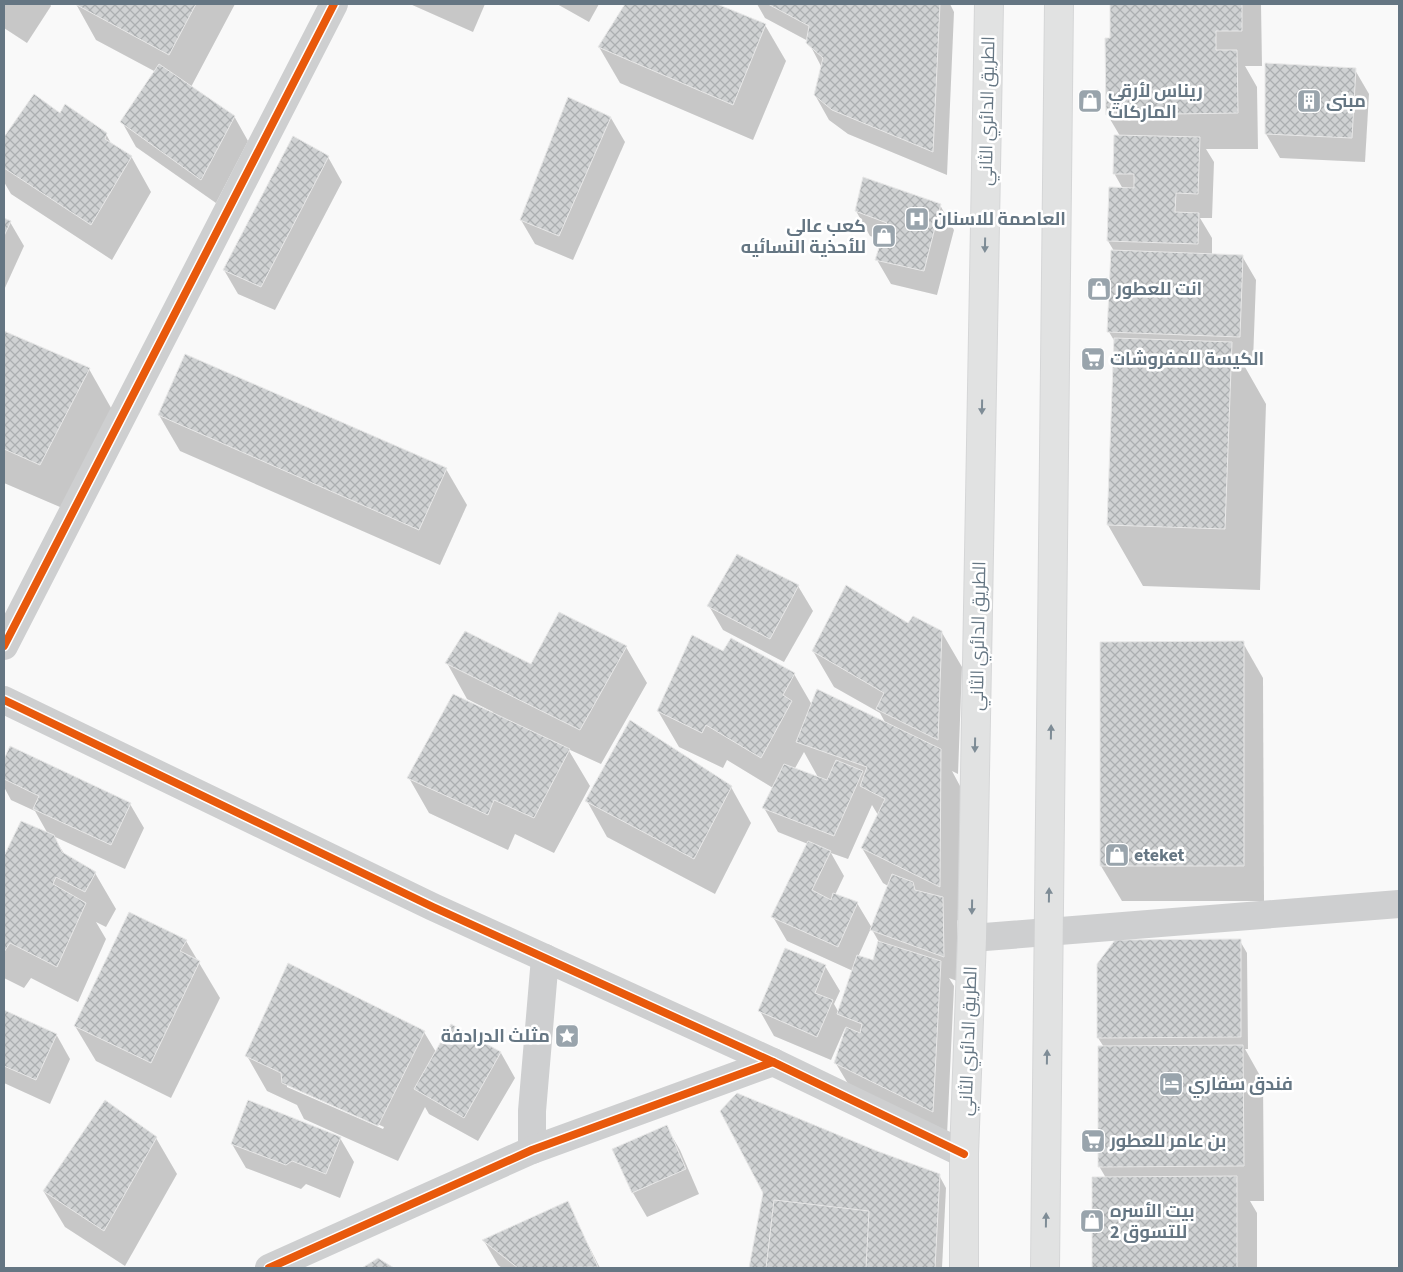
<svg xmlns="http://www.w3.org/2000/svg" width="1403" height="1272" viewBox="0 0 1403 1272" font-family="'Source Sans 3',Cairo,sans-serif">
	<defs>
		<pattern id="building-cross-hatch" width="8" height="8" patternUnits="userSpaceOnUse" patternTransform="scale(1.25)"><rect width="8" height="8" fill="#d0d2d3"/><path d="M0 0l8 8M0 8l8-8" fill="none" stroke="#acafb1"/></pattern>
	</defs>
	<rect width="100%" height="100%" fill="#f9f9f9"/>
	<g fill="#0003" fill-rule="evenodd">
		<polygon points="4,4 50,4 51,6 27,43 4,28"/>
		<polygon points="76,4 235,4 191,87 234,116 248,141 216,203 136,147 122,122 156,72 96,40"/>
		<polygon points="410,4 485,4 473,32"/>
		<polygon points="557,4 599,4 589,22"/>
		<polygon points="626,4 713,4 765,25 786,61 753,140 620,83 599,47"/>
		<polygon points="757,4 950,4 954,12 947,175 848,134 829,120 815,95 822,68 808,41 765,18"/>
		<polygon points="1111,4 1261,4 1262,66 1245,66 1257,87 1258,149 1206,149 1214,162 1212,218 1200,218 1212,238 1212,255 1242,256 1256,280 1253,361 1241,360 1266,404 1260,590 1143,586 1108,525 1115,342 1109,332 1114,251 1108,241 1123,189 1114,173 1120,136 1107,114"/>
		<polygon points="1355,70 1369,94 1365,162 1280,158 1266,134"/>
		<polygon points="35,96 60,115 106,134 112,145 131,156 151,192 112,260 11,194 4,182 4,139"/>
		<polygon points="611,118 625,142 573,260 535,244 521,220"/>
		<polygon points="328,157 342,182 275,310 238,294 224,270"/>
		<polygon points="940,205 954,230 937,295 891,284 877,260 883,240 870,236 856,211"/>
		<polygon points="4,219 10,222 24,246 4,290"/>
		<polygon points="4,332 89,369 115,415 67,510 4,483"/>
		<polygon points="159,415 446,469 467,505 440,565 180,451"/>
		<polygon points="738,555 798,586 813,611 784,662 723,630 709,606"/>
		<path d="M 909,625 L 941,631 L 962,667 L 958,774 L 952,771 L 960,786 L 960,922 L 957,920 L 957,981 L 949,978 L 954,986 L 947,1135 L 850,1087 L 835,1062 L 847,1029 L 845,1028 L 831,1060 L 774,1036 L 760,1011 L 786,950 L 825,966 L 840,991 L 834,1004 L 839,1013 L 853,971 L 787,941 L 773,917 L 808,844 L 778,832 L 764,808 L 773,788 L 727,760 L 723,768 L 679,747 L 658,711 L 723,652 L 794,674 L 812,705 L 886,724 L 880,713 L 834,687 L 813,651 ZM 804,752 L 819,779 L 794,770 ZM 872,805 L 878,815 L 862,848 L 883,883 L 888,886 L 872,928 L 857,903 L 835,895 L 844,876 L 831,853 L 848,859 ZM 871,928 L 879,942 L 874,962 L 858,957 Z"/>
		<polygon points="1243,643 1263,678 1264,901 1122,901 1101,866"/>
		<polygon points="626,647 647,683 601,764 568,749 590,786 554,853 515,834 508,850 429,813 409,778 493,712 467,699 447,663 531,665"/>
		<polygon points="10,748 130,804 144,828 125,869 53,836 65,855 95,873 116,909 106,927 96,922 106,939 78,1002 31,978 24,988 4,978 4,859 21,822 48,834 35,811 11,800 4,787 4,762"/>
		<polygon points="731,787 751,823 715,894 607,837 587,801"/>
		<polygon points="186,941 220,998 171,1098 96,1061 75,1026"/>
		<polygon points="1240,941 1247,953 1248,1049 1245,1049 1263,1081 1264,1201 1250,1201 1257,1213 1257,1268 1094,1268 1094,1178 1106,1178 1099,1166 1104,1047 1098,1038"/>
		<polygon points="4,1011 56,1034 70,1059 50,1104 4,1083"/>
		<path d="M 452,1026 L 501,1053 L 515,1078 L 478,1141 L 429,1114 L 425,1107 L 398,1161 L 304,1119 L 297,1105 L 267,1091 L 247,1056 L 424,1032 L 436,1052 ZM 287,1084 L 384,1127 L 383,1129 L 287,1087 Z"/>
		<polygon points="666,1126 680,1150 699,1194 647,1217 633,1193 614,1149"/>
		<polygon points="156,1138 177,1174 125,1266 65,1227 44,1192"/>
		<polygon points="340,1138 354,1162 340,1198 306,1184 301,1189 246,1168 232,1144"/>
		<polygon points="876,1152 939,1175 946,1188 942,1268 750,1268 765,1193"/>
		<polygon points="567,1203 600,1268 502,1268 498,1265 484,1241"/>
	</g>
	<g fill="url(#building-cross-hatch)" stroke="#e8e8e8">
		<polygon points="75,4 196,4 169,55"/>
		<polygon points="625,4 717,4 766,24 733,105 598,47"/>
		<polygon points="768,4 940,4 933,152 832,110 814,95 823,58 806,43 809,26"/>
		<polygon points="1110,4 1242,4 1242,31 1216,31 1216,50 1237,50 1238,113 1106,115 1105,38 1110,38"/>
		<polygon points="1265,63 1356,68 1352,138 1265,134"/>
		<polygon points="159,64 235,116 201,180 120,122"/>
		<polygon points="34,94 60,113 65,104 107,133 105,139 132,156 91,225 4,168 4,137"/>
		<polygon points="568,97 611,117 559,236 520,220"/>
		<polygon points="1114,135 1200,137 1198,194 1176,193 1175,212 1199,213 1198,244 1107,241 1109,187 1134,188 1134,174 1113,174"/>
		<polygon points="293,136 329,156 261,287 223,270"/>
		<polygon points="863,177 941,204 924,271 875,260 887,223 855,211"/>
		<polygon points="4,218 11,221 4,236"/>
		<polygon points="1111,250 1243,255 1240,337 1107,332"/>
		<polygon points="4,331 90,368 40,465 4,449"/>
		<polygon points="1114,338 1232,342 1225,529 1107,525"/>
		<polygon points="185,354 447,468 419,530 158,415"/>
		<polygon points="737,554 799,585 770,639 707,606"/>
		<polygon points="846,585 908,623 913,616 942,631 938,740 876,709 884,693 812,651"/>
		<polygon points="559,612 627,646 580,730 445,663 465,631 531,664"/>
		<polygon points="692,635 723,651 731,638 795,673 783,695 792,701 761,758 706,725 702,733 657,711"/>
		<polygon points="1244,641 1244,866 1100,866 1100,642"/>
		<polygon points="817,689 941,749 940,887 861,848 885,799 860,786 867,767 796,742"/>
		<polygon points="453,694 570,749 534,818 494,800 488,815 407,778"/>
		<polygon points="630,720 732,786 694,859 585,801"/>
		<polygon points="10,746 131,803 111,845 33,809 39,796 4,779 4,759"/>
		<polygon points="836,760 863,771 834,836 762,808 784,764 827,780"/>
		<polygon points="21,821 54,835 62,852 96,872 85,892 56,877 53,884 86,903 57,967 10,943 4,952 4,856"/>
		<polygon points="808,841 831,851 812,890 831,900 833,893 858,902 838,947 771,917"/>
		<polygon points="892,874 913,882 915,890 943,897 944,957 870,930"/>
		<polygon points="129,912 187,940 180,951 200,961 151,1063 74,1026"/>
		<polygon points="1241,939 1241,1037 1097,1038 1097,964 1115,940"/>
		<polygon points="878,941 941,961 933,1112 834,1063 846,1027 860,1033 862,1024 837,1014 857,955 873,960"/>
		<polygon points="785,948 826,965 815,993 833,1000 817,1037 758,1011"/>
		<polygon points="288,963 425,1031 378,1126 282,1083 281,1073 245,1056"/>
		<polygon points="4,1010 57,1034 36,1080 4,1066"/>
		<polygon points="451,1024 501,1052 464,1118 414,1089"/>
		<polygon points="1243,1045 1244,1166 1098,1167 1098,1046"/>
		<polygon points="737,1093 877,1151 940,1174 935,1268 749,1268 763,1193 720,1111"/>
		<polygon points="105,1100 157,1137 104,1231 43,1191"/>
		<polygon points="248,1100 341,1137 326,1174 292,1161 286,1165 231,1144"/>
		<polygon points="667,1125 686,1169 632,1193 612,1149"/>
		<polygon points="1237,1176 1237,1268 1092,1268 1092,1177"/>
		<polygon points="774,1200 869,1211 866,1268 766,1268"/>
		<polygon points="568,1201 598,1267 518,1268 482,1240"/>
		<polygon points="378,1258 394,1268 362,1268"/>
	</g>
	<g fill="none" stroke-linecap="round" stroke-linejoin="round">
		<defs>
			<g id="major">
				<polyline points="964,1268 964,1154 972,938 989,4"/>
				<polyline points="1045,1268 1059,4"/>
			</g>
		</defs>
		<use href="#major" stroke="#d5d6d7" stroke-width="30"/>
		<g stroke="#cecfd0" stroke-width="28">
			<polyline points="4,646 334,4"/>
			<polyline points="4,700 433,907 773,1062 964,1154"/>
			<polyline points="972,938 1399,904"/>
			<polyline points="532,1150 532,1111 545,958"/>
			<polyline points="269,1268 532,1150 773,1062"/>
		</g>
		<use href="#major" stroke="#e1e2e2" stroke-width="28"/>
		<defs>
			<g id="cycleway">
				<polyline points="4,646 334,4"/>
				<polyline points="4,700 433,907 773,1062 964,1154"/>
				<polyline points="269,1268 532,1150 773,1062"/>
			</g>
		</defs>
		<use href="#cycleway" stroke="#fff" stroke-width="11"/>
		<use href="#cycleway" stroke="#e8590c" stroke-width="8"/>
	</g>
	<defs><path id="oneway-solid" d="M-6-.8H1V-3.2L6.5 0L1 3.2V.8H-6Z" transform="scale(1.25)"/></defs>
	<g fill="#7e8c96">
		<use href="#oneway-solid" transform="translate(985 245) rotate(91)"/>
		<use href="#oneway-solid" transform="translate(982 407) rotate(91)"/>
		<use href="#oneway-solid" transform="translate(1051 732) rotate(-89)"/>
		<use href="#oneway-solid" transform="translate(975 745) rotate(91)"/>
		<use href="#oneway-solid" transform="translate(1049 895) rotate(-89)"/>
		<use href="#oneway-solid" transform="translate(972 907) rotate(91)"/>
		<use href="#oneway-solid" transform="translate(1047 1057) rotate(-89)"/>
		<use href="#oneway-solid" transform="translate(1046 1220) rotate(-89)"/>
	</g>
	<defs>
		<symbol id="shop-square" viewBox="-11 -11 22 22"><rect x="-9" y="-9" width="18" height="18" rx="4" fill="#99a4ac" stroke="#fff"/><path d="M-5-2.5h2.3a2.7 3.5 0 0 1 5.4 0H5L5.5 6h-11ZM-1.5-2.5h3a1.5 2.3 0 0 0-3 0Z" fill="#fff"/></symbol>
		<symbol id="building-square" viewBox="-11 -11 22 22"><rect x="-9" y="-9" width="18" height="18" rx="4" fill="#99a4ac" stroke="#fff"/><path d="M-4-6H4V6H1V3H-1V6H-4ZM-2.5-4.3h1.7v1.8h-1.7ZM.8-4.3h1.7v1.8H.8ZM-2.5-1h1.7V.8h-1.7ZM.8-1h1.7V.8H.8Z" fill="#fff"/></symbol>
		<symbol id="hospital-square" viewBox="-11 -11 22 22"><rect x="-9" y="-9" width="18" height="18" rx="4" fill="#99a4ac" stroke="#fff"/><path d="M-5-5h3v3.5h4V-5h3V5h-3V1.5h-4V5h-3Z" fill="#fff"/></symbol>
		<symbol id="supermarket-square" viewBox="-11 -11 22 22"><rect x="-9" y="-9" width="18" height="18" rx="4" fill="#99a4ac" stroke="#fff"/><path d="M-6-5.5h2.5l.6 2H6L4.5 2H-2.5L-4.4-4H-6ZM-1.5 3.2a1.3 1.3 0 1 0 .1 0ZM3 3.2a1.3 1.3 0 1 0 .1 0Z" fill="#fff"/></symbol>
		<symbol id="sight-square" viewBox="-11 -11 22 22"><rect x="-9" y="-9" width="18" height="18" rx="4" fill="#99a4ac" stroke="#fff"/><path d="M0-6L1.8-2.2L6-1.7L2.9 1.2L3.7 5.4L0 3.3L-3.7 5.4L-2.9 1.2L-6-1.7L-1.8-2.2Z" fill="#fff"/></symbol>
		<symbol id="hotel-square" viewBox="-11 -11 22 22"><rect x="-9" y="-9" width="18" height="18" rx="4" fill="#99a4ac" stroke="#fff"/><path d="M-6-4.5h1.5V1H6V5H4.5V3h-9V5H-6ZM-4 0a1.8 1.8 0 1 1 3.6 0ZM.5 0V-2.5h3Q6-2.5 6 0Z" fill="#fff"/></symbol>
	</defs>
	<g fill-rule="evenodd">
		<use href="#shop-square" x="1076" y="87" width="28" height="28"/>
		<use href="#building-square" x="1295" y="87" width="28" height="28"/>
		<use href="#hospital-square" x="903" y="205" width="28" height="28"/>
		<use href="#shop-square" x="870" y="222" width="28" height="28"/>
		<use href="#shop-square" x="1085" y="275" width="28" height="28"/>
		<use href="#supermarket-square" x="1079" y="345" width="28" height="28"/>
		<use href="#shop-square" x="1103" y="841" width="28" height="28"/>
		<use href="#sight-square" x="553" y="1022" width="28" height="28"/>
		<use href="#hotel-square" x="1157" y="1070" width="28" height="28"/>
		<use href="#supermarket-square" x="1079" y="1127" width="28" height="28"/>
		<use href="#shop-square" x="1078" y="1207" width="28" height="28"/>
	</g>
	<g text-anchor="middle" stroke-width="5" stroke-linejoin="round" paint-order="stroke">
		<g font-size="18" font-weight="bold" fill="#657683" stroke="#fff" text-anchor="start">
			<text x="1108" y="97">ريناس لأرقي<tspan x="1108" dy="21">الماركات</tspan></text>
			<text x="1326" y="107">مبنى</text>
			<text x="934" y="225">العاصمة للاسنان</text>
			<text x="866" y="232" text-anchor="end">كعب عالي<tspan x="866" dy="21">للأحذية النسائيه</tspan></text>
			<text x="1116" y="295">انت للعطور</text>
			<text x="1110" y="365">الكيسة للمفروشات</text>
			<text x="1134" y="861">eteket</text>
			<text x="550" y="1042" text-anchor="end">مثلث الدرادفة</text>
			<text x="1188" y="1090">فندق سفاري</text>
			<text x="1110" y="1147">بن عامر للعطور</text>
			<text x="1110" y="1217">بيت الأسره<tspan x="1110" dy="21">للتسوق 2</tspan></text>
		</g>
		<g font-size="18" fill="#657683" stroke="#fff">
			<text transform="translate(987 111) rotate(-89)" y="6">الطريق الدائري الثاني</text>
			<text transform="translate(978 636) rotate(-89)" y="6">الطريق الدائري الثاني</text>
			<text transform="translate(968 1041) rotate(-88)" y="6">الطريق الدائري الثاني</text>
		</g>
	</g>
	<rect width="1403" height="1272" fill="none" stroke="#657683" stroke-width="10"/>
</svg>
